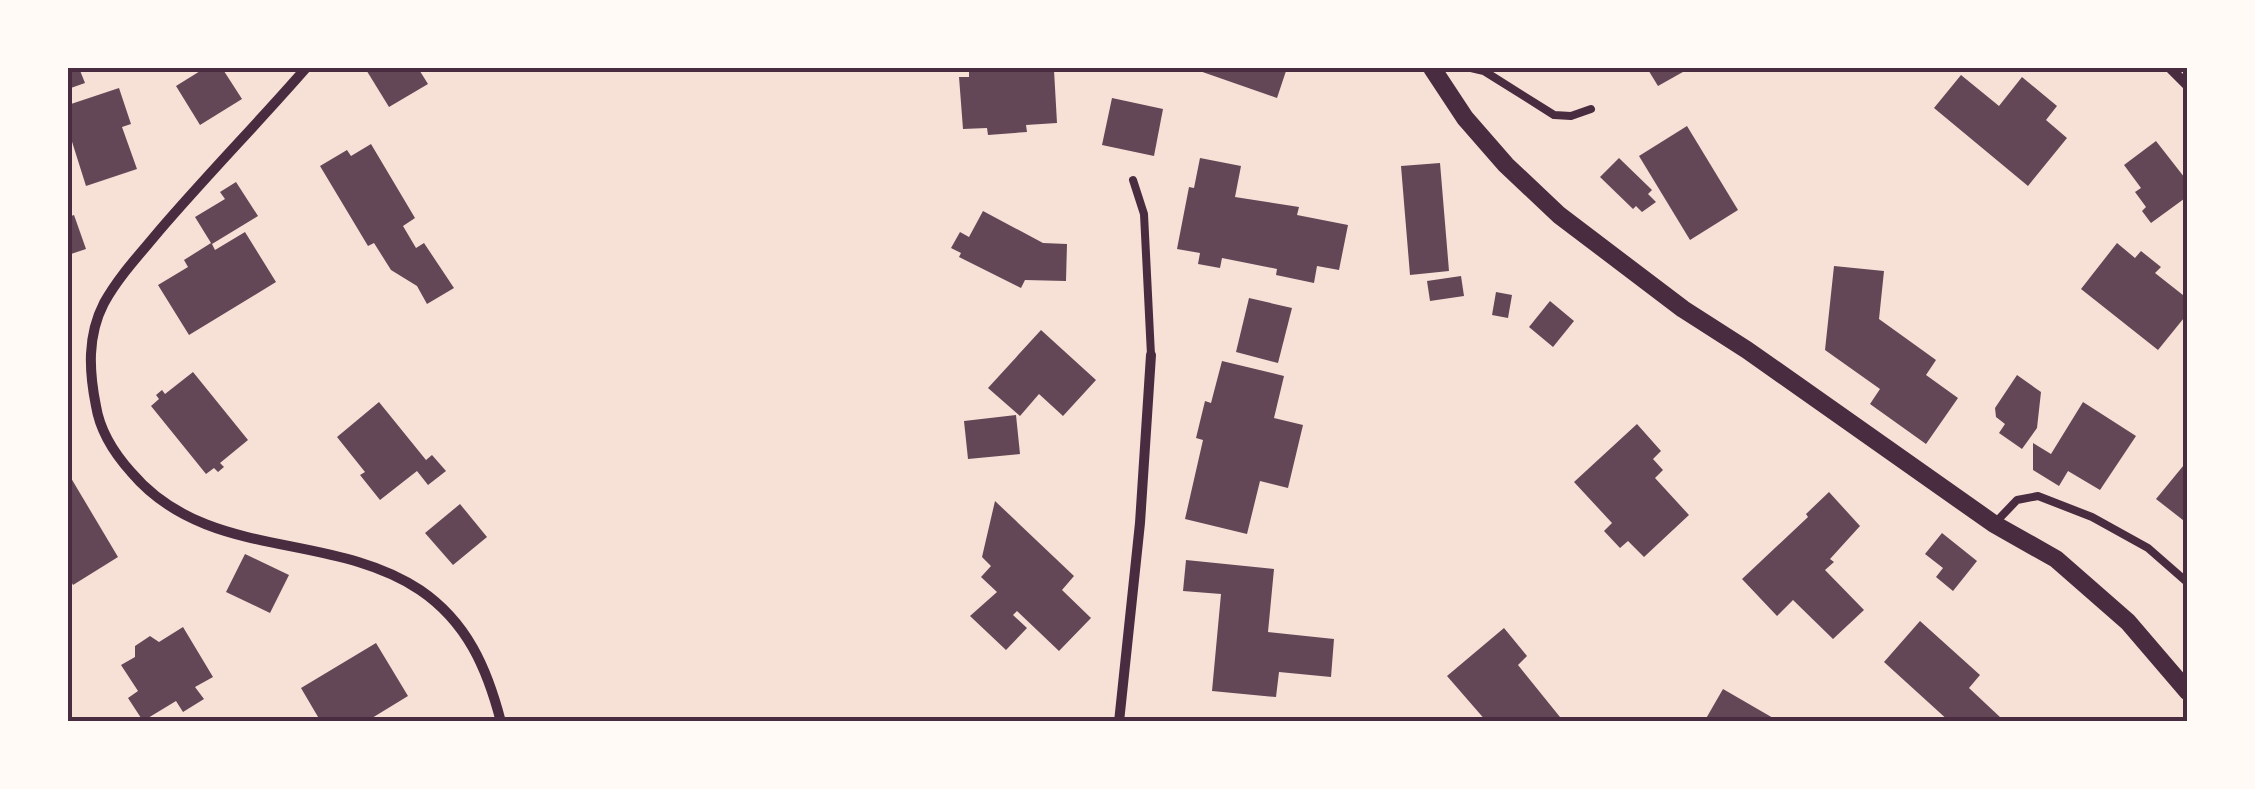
<svg xmlns="http://www.w3.org/2000/svg" width="2255" height="789" viewBox="0 0 2255 789" font-family="Barlow,sans-serif">
	<rect width="100%" height="100%" fill="#f7e1d7"/>
	<g fill="#644757">
		<polygon points="79,68 85,83 68,89 68,70"/>
		<polygon points="205,68 222,68 242,99 200,125 176,86"/>
		<polygon points="365,68 418,68 428,84 389,107"/>
		<polygon points="969,68 1054,70 1057,123 1026,125 1027,132 988,135 987,128 963,129 959,77 969,77"/>
		<polygon points="1191,68 1287,68 1277,98"/>
		<polygon points="1647,68 1690,68 1658,86"/>
		<polygon points="1961,75 1999,106 2022,77 2057,106 2046,120 2067,138 2028,186 1934,108"/>
		<polygon points="119,88 131,124 122,127 137,169 86,186 68,129 68,105"/>
		<polygon points="1112,98 1163,109 1154,156 1102,145"/>
		<polygon points="1687,126 1738,210 1690,240 1639,156"/>
		<polygon points="2156,141 2188,182 2188,196 2151,223 2142,211 2146,207 2135,192 2141,188 2124,165"/>
		<polygon points="371,144 415,218 403,226 416,248 424,243 454,288 427,304 417,286 391,270 374,243 368,246 320,166 347,150 351,156"/>
		<polygon points="1200,158 1241,166 1235,197 1299,207 1297,215 1348,225 1339,270 1317,266 1314,283 1276,275 1277,269 1222,258 1220,268 1198,264 1200,253 1177,249 1189,187 1194,188"/>
		<polygon points="1619,158 1652,190 1648,194 1656,202 1642,212 1636,206 1633,209 1600,177"/>
		<polygon points="1440,163 1449,271 1410,275 1401,166"/>
		<polygon points="236,182 258,216 212,244 215,250 245,232 276,282 189,335 158,285 188,267 184,260 211,243 195,217 225,199 220,192"/>
		<polygon points="983,211 1043,243 1067,244 1066,281 1025,280 1021,288 959,257 961,253 951,248 960,232 969,237"/>
		<polygon points="74,215 86,249 68,255 68,217"/>
		<polygon points="2117,243 2135,258 2141,251 2161,267 2155,273 2188,299 2188,313 2158,350 2081,289"/>
		<polygon points="1834,266 1884,271 1879,319 1936,360 1926,375 1958,398 1926,444 1870,404 1880,389 1825,350"/>
		<polygon points="1461,276 1464,296 1430,301 1427,281"/>
		<polygon points="1496,292 1512,295 1508,318 1492,315"/>
		<polygon points="1249,298 1292,308 1278,363 1236,352"/>
		<polygon points="1550,301 1574,321 1553,347 1529,327"/>
		<polygon points="1041,330 1096,380 1063,416 1039,394 1020,416 988,388"/>
		<polygon points="1222,361 1284,376 1274,418 1303,425 1288,488 1260,481 1247,534 1185,519 1203,440 1196,438 1205,401 1211,403"/>
		<polygon points="193,372 248,440 220,463 224,467 218,472 214,468 206,474 151,406 159,399 156,395 162,390 165,394"/>
		<polygon points="2017,375 2041,392 2037,428 2022,449 1999,433 2005,424 1996,417 1995,408"/>
		<polygon points="379,402 426,460 432,455 446,471 428,485 417,471 380,500 360,475 365,472 337,437"/>
		<polygon points="2083,402 2136,436 2100,490 2068,471 2059,486 2033,470 2033,443 2051,454"/>
		<polygon points="1016,415 1020,454 968,459 964,421"/>
		<polygon points="1637,424 1661,451 1653,459 1663,470 1655,478 1689,515 1644,557 1628,541 1620,548 1604,531 1612,523 1574,482"/>
		<polygon points="2188,460 2188,524 2156,499"/>
		<polygon points="68,473 118,557 73,585 68,576"/>
		<polygon points="1829,492 1860,526 1830,559 1834,562 1825,570 1864,610 1833,639 1793,600 1777,616 1742,579 1808,517 1806,514"/>
		<polygon points="995,501 1074,576 1062,590 1091,618 1059,651 1017,611 1013,615 1027,628 1006,650 970,616 997,592 981,577 991,566 982,557"/>
		<polygon points="460,504 487,537 453,565 425,533"/>
		<polygon points="1942,533 1977,561 1953,591 1936,577 1943,568 1925,554"/>
		<polygon points="245,554 289,575 270,613 226,592"/>
		<polygon points="1186,560 1274,569 1268,632 1334,639 1331,677 1279,672 1276,697 1212,691 1221,594 1183,591"/>
		<polygon points="1920,621 1980,675 1969,688 2001,718 1998,722 1950,722 1884,662"/>
		<polygon points="183,627 213,677 195,687 204,699 183,712 176,701 143,721 128,698 138,691 121,665 135,657 135,646 150,636 159,642"/>
		<polygon points="1504,628 1527,656 1518,665 1564,722 1487,722 1447,676"/>
		<polygon points="376,643 408,696 372,718 374,722 321,722 301,688"/>
		<polygon points="1723,689 1780,722 1704,722"/>
	</g>
	<g fill="none" stroke-linecap="round" stroke-linejoin="round">
		<g stroke="#4a2c40" stroke-width="8">
			<polyline points="1471,68 1484,71 1554,115 1571,116 1591,109"/>
			<polyline points="1133,180 1144,214 1151,355"/>
			<polyline points="1994,524 2017,500 2038,496 2092,517 2148,548 2188,583"/>
		</g>
		<g stroke="#4a2c40" stroke-width="10">
			<path d="M 306,68 C 258,123 207,175 159,231 C 140,254 119,276 104,303 C 87,336 89,371 96,406 C 100,431 114,453 131,472 C 207,562 330,530 420,590 C 467,622 487,668 501,722"/>
			<polyline points="2170,68 2188,86"/>
			<polyline points="1119,722 1140,523 1151,355"/>
		</g>
		<polyline stroke="#4a2c40" stroke-width="18" points="1432,68 1465,118 1506,165 1559,215 1683,309 1747,350 1994,524 2056,559 2128,622 2188,692"/>
	</g>
	<rect width="2255" height="789" fill="none" stroke="#fffaf5" stroke-width="140"/>
	<rect x="70" y="70" width="2115" height="649" fill="none" stroke="#4a2c40" stroke-width="4"/>
</svg>
